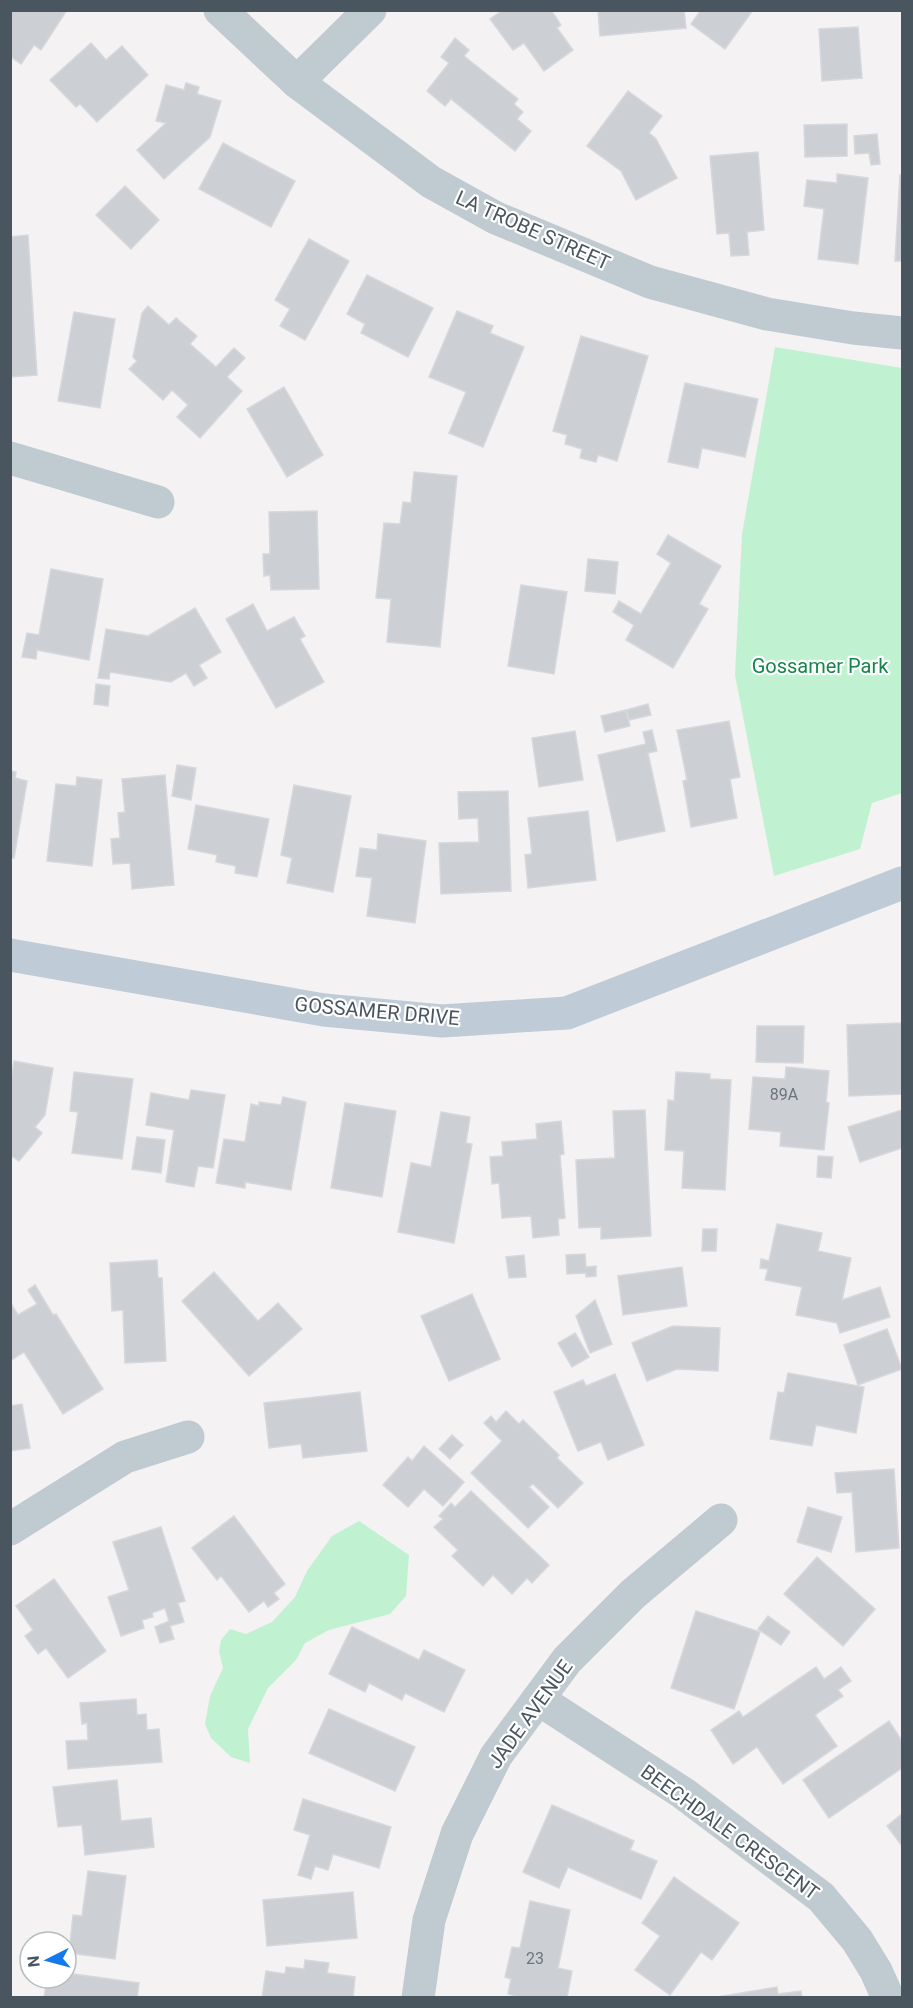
<svg xmlns="http://www.w3.org/2000/svg" width="913" height="2008" viewBox="0 0 913 2008" font-family="Roboto,sans-serif">
	<rect width="100%" height="100%" fill="#f4f2f2"/>
	<g fill="#c0f2d2">
		<polygon points="775,347 902,368 902,793 872,803 860,849 774,876 735,675 742,534"/>
		<polygon points="359,1521 409,1555 406,1596 390,1614 329,1630 305,1643 296,1660 268,1688 248,1729 250,1763 231,1757 211,1738 205,1724 210,1696 223,1668 219,1651 221,1640 230,1629 246,1634 272,1622 295,1597 307,1571 332,1536"/>
	</g>
	<g fill="#cccfd4" stroke="#d6d8dd" stroke-width="1.5">
		<polygon points="10,10 67,10 41,50 34,45 21,64 10,56"/>
		<polygon points="503,10 551,10 561,25 557,28 573,50 544,71 524,43 513,50 490,19"/>
		<polygon points="598,10 684,10 686,28 600,36"/>
		<polygon points="701,10 753,10 725,49 691,24"/>
		<polygon points="858,27 862,78 822,81 819,29"/>
		<polygon points="455,38 469,50 464,56 518,99 514,104 523,112 517,119 531,131 515,151 451,99 445,106 427,91 449,63 441,57"/>
		<polygon points="91,43 106,60 122,46 148,75 97,122 80,104 76,107 50,80"/>
		<polygon points="186,83 199,87 197,94 221,101 210,137 164,179 137,150 166,123 156,121 166,85 184,90"/>
		<polygon points="628,91 662,116 649,133 656,139 677,178 636,200 621,171 587,146"/>
		<polygon points="847,124 847,156 805,157 804,125"/>
		<polygon points="877,134 880,164 871,165 869,153 855,154 854,136"/>
		<polygon points="223,143 295,181 271,227 199,189"/>
		<polygon points="758,152 764,230 747,232 749,255 731,256 729,233 717,234 710,156"/>
		<polygon points="837,174 868,178 858,264 818,259 824,209 804,206 807,180 837,183"/>
		<polygon points="900,175 902,175 902,261 895,261"/>
		<polygon points="125,186 159,220 131,249 96,215"/>
		<polygon points="28,235 37,375 10,377 10,237"/>
		<polygon points="309,239 349,261 305,340 280,326 290,309 275,300"/>
		<polygon points="367,275 433,308 408,357 361,333 365,324 347,314"/>
		<polygon points="148,306 169,325 176,318 197,336 190,344 216,367 234,348 245,358 227,377 242,391 200,438 177,417 188,405 172,390 163,400 129,369 137,361 133,357 142,313"/>
		<polygon points="457,311 493,326 490,333 524,347 483,447 449,433 466,392 429,377"/>
		<polygon points="74,312 115,319 100,408 58,401"/>
		<polygon points="581,336 648,356 617,461 598,455 596,462 580,458 582,449 565,444 567,435 553,431"/>
		<polygon points="685,383 758,399 745,457 702,448 698,468 668,462"/>
		<polygon points="284,387 323,455 287,477 247,409"/>
		<polygon points="414,472 457,476 440,647 387,642 391,599 376,598 384,523 400,524 403,502 411,503"/>
		<polygon points="317,511 319,589 271,590 270,575 264,576 263,554 270,554 269,512"/>
		<polygon points="668,535 721,566 699,604 708,609 673,668 626,640 634,625 613,612 619,601 641,614 671,563 657,554"/>
		<polygon points="588,559 618,562 615,594 585,591"/>
		<polygon points="51,569 103,579 89,660 37,650 36,659 22,657 27,633 39,635"/>
		<polygon points="521,585 567,592 554,674 508,666"/>
		<polygon points="253,604 267,631 294,617 305,636 300,639 324,682 276,708 226,619"/>
		<polygon points="195,608 221,652 199,665 207,678 194,686 186,673 171,682 110,672 109,679 98,678 106,629 148,636"/>
		<polygon points="96,684 110,686 108,706 94,704"/>
		<polygon points="648,704 651,715 629,720 626,710"/>
		<polygon points="626,710 630,726 605,732 601,716"/>
		<polygon points="729,721 740,777 730,779 737,818 691,827 683,781 687,780 677,730"/>
		<polygon points="652,730 657,751 648,753 665,831 617,841 598,755 646,744 643,732"/>
		<polygon points="575,731 583,780 539,787 532,738"/>
		<polygon points="177,765 196,768 191,800 172,796"/>
		<polygon points="10,771 16,772 15,778 27,781 14,858 10,857"/>
		<polygon points="165,775 174,885 132,889 130,863 113,864 111,839 120,838 118,813 125,812 122,779"/>
		<polygon points="77,777 102,780 92,866 47,861 56,784 76,786"/>
		<polygon points="294,785 351,796 333,892 287,883 292,858 281,855"/>
		<polygon points="508,791 511,891 441,894 439,843 479,842 478,818 459,819 458,792"/>
		<polygon points="196,805 269,819 257,877 235,873 236,866 216,862 217,855 188,849"/>
		<polygon points="588,811 596,880 528,888 525,855 532,854 528,818"/>
		<polygon points="378,834 426,841 415,923 367,916 372,878 356,876 360,848 377,850"/>
		<polygon points="902,1023 902,1094 849,1096 847,1025"/>
		<polygon points="757,1026 804,1026 803,1063 756,1062"/>
		<polygon points="14,1061 53,1068 45,1115 35,1127 42,1133 19,1161 10,1155 10,1087"/>
		<polygon points="786,1067 829,1071 826,1102 829,1103 824,1150 780,1146 781,1132 749,1129 753,1077 785,1079"/>
		<polygon points="74,1072 133,1079 122,1159 72,1153 78,1112 70,1111"/>
		<polygon points="676,1072 710,1074 710,1079 731,1080 725,1190 682,1188 684,1151 665,1150 668,1100 674,1101"/>
		<polygon points="191,1090 225,1095 213,1168 198,1166 194,1187 166,1182 174,1130 146,1125 151,1093 189,1100"/>
		<polygon points="283,1097 306,1102 291,1190 245,1182 245,1188 216,1183 224,1139 245,1142 251,1104 259,1106 259,1102 281,1105"/>
		<polygon points="345,1103 396,1111 382,1197 331,1188"/>
		<polygon points="645,1110 651,1236 601,1239 601,1227 579,1228 576,1160 615,1158 613,1111"/>
		<polygon points="902,1110 902,1148 860,1162 848,1127"/>
		<polygon points="441,1112 470,1117 466,1143 472,1144 454,1243 398,1232 411,1163 431,1167"/>
		<polygon points="561,1121 564,1154 560,1155 565,1218 558,1219 559,1235 533,1238 531,1216 502,1218 499,1183 492,1184 490,1157 503,1156 502,1142 537,1139 536,1124"/>
		<polygon points="137,1137 165,1140 161,1173 132,1169"/>
		<polygon points="818,1156 833,1157 831,1178 817,1177"/>
		<polygon points="777,1224 822,1233 818,1251 851,1258 842,1300 880,1287 890,1317 840,1333 837,1323 796,1315 802,1287 765,1280 768,1269 760,1268 761,1259 769,1261"/>
		<polygon points="703,1229 717,1229 716,1251 702,1251"/>
		<polygon points="585,1254 586,1267 596,1266 596,1276 586,1277 586,1273 567,1274 566,1255"/>
		<polygon points="524,1255 526,1277 509,1278 506,1257"/>
		<polygon points="157,1260 158,1278 162,1278 166,1361 125,1363 123,1310 112,1311 110,1263"/>
		<polygon points="682,1267 687,1306 623,1315 618,1276"/>
		<polygon points="214,1272 258,1321 278,1303 302,1329 249,1376 182,1301"/>
		<polygon points="35,1285 53,1315 56,1314 103,1389 63,1414 24,1352 10,1361 10,1302 18,1315 37,1304 28,1290"/>
		<polygon points="472,1294 500,1359 449,1381 421,1316"/>
		<polygon points="595,1300 612,1344 590,1353 576,1316"/>
		<polygon points="673,1326 720,1328 718,1371 677,1369 647,1381 632,1343"/>
		<polygon points="887,1329 902,1369 858,1385 844,1345"/>
		<polygon points="575,1333 589,1357 572,1367 558,1343"/>
		<polygon points="788,1373 864,1387 856,1433 816,1425 812,1446 770,1439 778,1392 784,1393"/>
		<polygon points="615,1374 644,1445 608,1460 601,1442 578,1451 554,1392 583,1380 586,1386"/>
		<polygon points="360,1392 367,1451 303,1458 301,1444 269,1448 264,1403"/>
		<polygon points="22,1404 30,1448 10,1451 10,1406"/>
		<polygon points="506,1411 519,1424 523,1420 559,1455 557,1458 583,1483 558,1508 533,1484 529,1487 549,1507 528,1528 471,1473 502,1441 484,1423 491,1416 496,1422"/>
		<polygon points="452,1435 463,1445 450,1459 439,1449"/>
		<polygon points="424,1446 464,1482 443,1506 424,1489 408,1507 383,1485 408,1457 412,1461"/>
		<polygon points="894,1469 899,1548 856,1552 852,1492 837,1493 835,1473"/>
		<polygon points="471,1491 549,1565 532,1583 527,1578 512,1594 493,1575 483,1586 452,1556 458,1550 434,1527 443,1519 439,1516 451,1503 455,1507"/>
		<polygon points="808,1507 842,1517 831,1552 797,1542"/>
		<polygon points="234,1516 285,1584 274,1593 279,1599 268,1607 264,1601 249,1612 221,1576 217,1580 192,1548"/>
		<polygon points="161,1527 185,1601 178,1603 184,1622 170,1626 174,1639 160,1643 155,1627 169,1621 165,1608 152,1613 153,1617 142,1620 144,1628 121,1636 108,1597 129,1590 113,1542"/>
		<polygon points="817,1557 875,1609 843,1646 784,1594"/>
		<polygon points="54,1579 106,1651 68,1678 46,1648 38,1654 25,1636 33,1630 16,1606"/>
		<polygon points="696,1611 760,1632 734,1709 671,1688"/>
		<polygon points="768,1616 790,1632 781,1645 758,1629"/>
		<polygon points="352,1627 419,1660 424,1650 465,1670 444,1712 405,1693 402,1700 369,1683 365,1692 329,1674"/>
		<polygon points="816,1667 824,1679 841,1667 851,1681 838,1690 843,1696 815,1715 837,1746 783,1784 757,1747 733,1764 711,1730 739,1711 743,1717"/>
		<polygon points="136,1699 137,1715 146,1714 147,1730 159,1729 162,1762 68,1769 66,1741 88,1740 87,1723 82,1724 80,1703"/>
		<polygon points="329,1709 415,1747 395,1791 309,1753"/>
		<polygon points="889,1721 902,1741 902,1768 829,1818 803,1780"/>
		<polygon points="117,1780 121,1821 151,1818 154,1847 85,1855 82,1825 58,1827 53,1787"/>
		<polygon points="303,1799 391,1827 379,1868 333,1854 328,1870 315,1866 311,1879 298,1875 310,1835 294,1830"/>
		<polygon points="552,1805 634,1841 630,1850 657,1861 641,1899 568,1867 559,1888 523,1872"/>
		<polygon points="902,1814 902,1846 887,1826"/>
		<polygon points="88,1871 126,1876 115,1959 69,1953 73,1915 82,1916"/>
		<polygon points="674,1877 739,1923 712,1960 701,1952 670,1995 635,1970 660,1936 642,1923"/>
		<polygon points="353,1892 357,1938 267,1946 263,1900"/>
		<polygon points="530,1901 570,1910 558,1968 572,1971 567,1998 523,1998 508,1994 511,1979 505,1977 512,1947 520,1948"/>
		<polygon points="305,1960 329,1963 327,1973 355,1977 353,1998 262,1998 266,1971 285,1974 286,1967 304,1969"/>
		<polygon points="66,1973 139,1983 137,1998 44,1998 47,1978 66,1978"/>
		<polygon points="777,1987 778,1994 801,1991 802,1998 711,1998"/>
	</g>
	<g fill="none" stroke-linecap="round" stroke-linejoin="round">
		<g stroke="#bfcad1" stroke-width="33">
			<polyline points="220,10 297,82 431,182 496,218 650,282 767,314 853,328 902,333"/>
			<polyline points="297,82 370,10"/>
			<polyline points="10,458 158,502"/>
			<polyline points="10,1529 125,1457 188,1437"/>
			<polyline points="538,1699 683,1793 821,1897 857,1940 876,1971 888,1998"/>
			<polyline points="418,1998 429,1920 457,1834 496,1756 567,1660 633,1594 721,1520"/>
		</g>
		<polyline stroke="#bfcbd6" stroke-width="33" points="10,955 324,1010 442,1021 567,1013 902,883"/>
	</g>
	<g text-anchor="middle" stroke-width="4.5" stroke-linejoin="round" paint-order="stroke">
		<g font-size="16" fill="#6a747d">
			<text x="784" y="1100">89A</text>
			<text x="535" y="1964">23</text>
		</g>
		<g font-size="20" fill="#495660" stroke="#fff">
			<text transform="translate(533 230) rotate(24)" y="7">LA TROBE STREET</text>
			<text transform="translate(377 1011) rotate(5)" y="7">GOSSAMER DRIVE</text>
			<text transform="translate(530 1714) rotate(-54)" y="7">JADE AVENUE</text>
			<text transform="translate(730 1832) rotate(36)" y="7">BEECHDALE CRESCENT</text>
		</g>
		<g font-size="20" fill="#14874a" stroke="#fff">
			<text x="820" y="673">Gossamer Park</text>
		</g>
	</g>
	<rect width="913" height="2008" fill="none" stroke="#495660" stroke-width="24"/>
	<g transform="translate(48 1960) rotate(264)"><circle r="28" fill="#ffffff" stroke="#b6bbbf" stroke-width="1.5"/>
	<path d="M0-4.5L10 22L0 15L-10 22Z" fill="#1379ed"/>
	<text y="-9" font-size="16" font-weight="bold" text-anchor="middle" fill="#495660">N</text>
	</g>
</svg>
